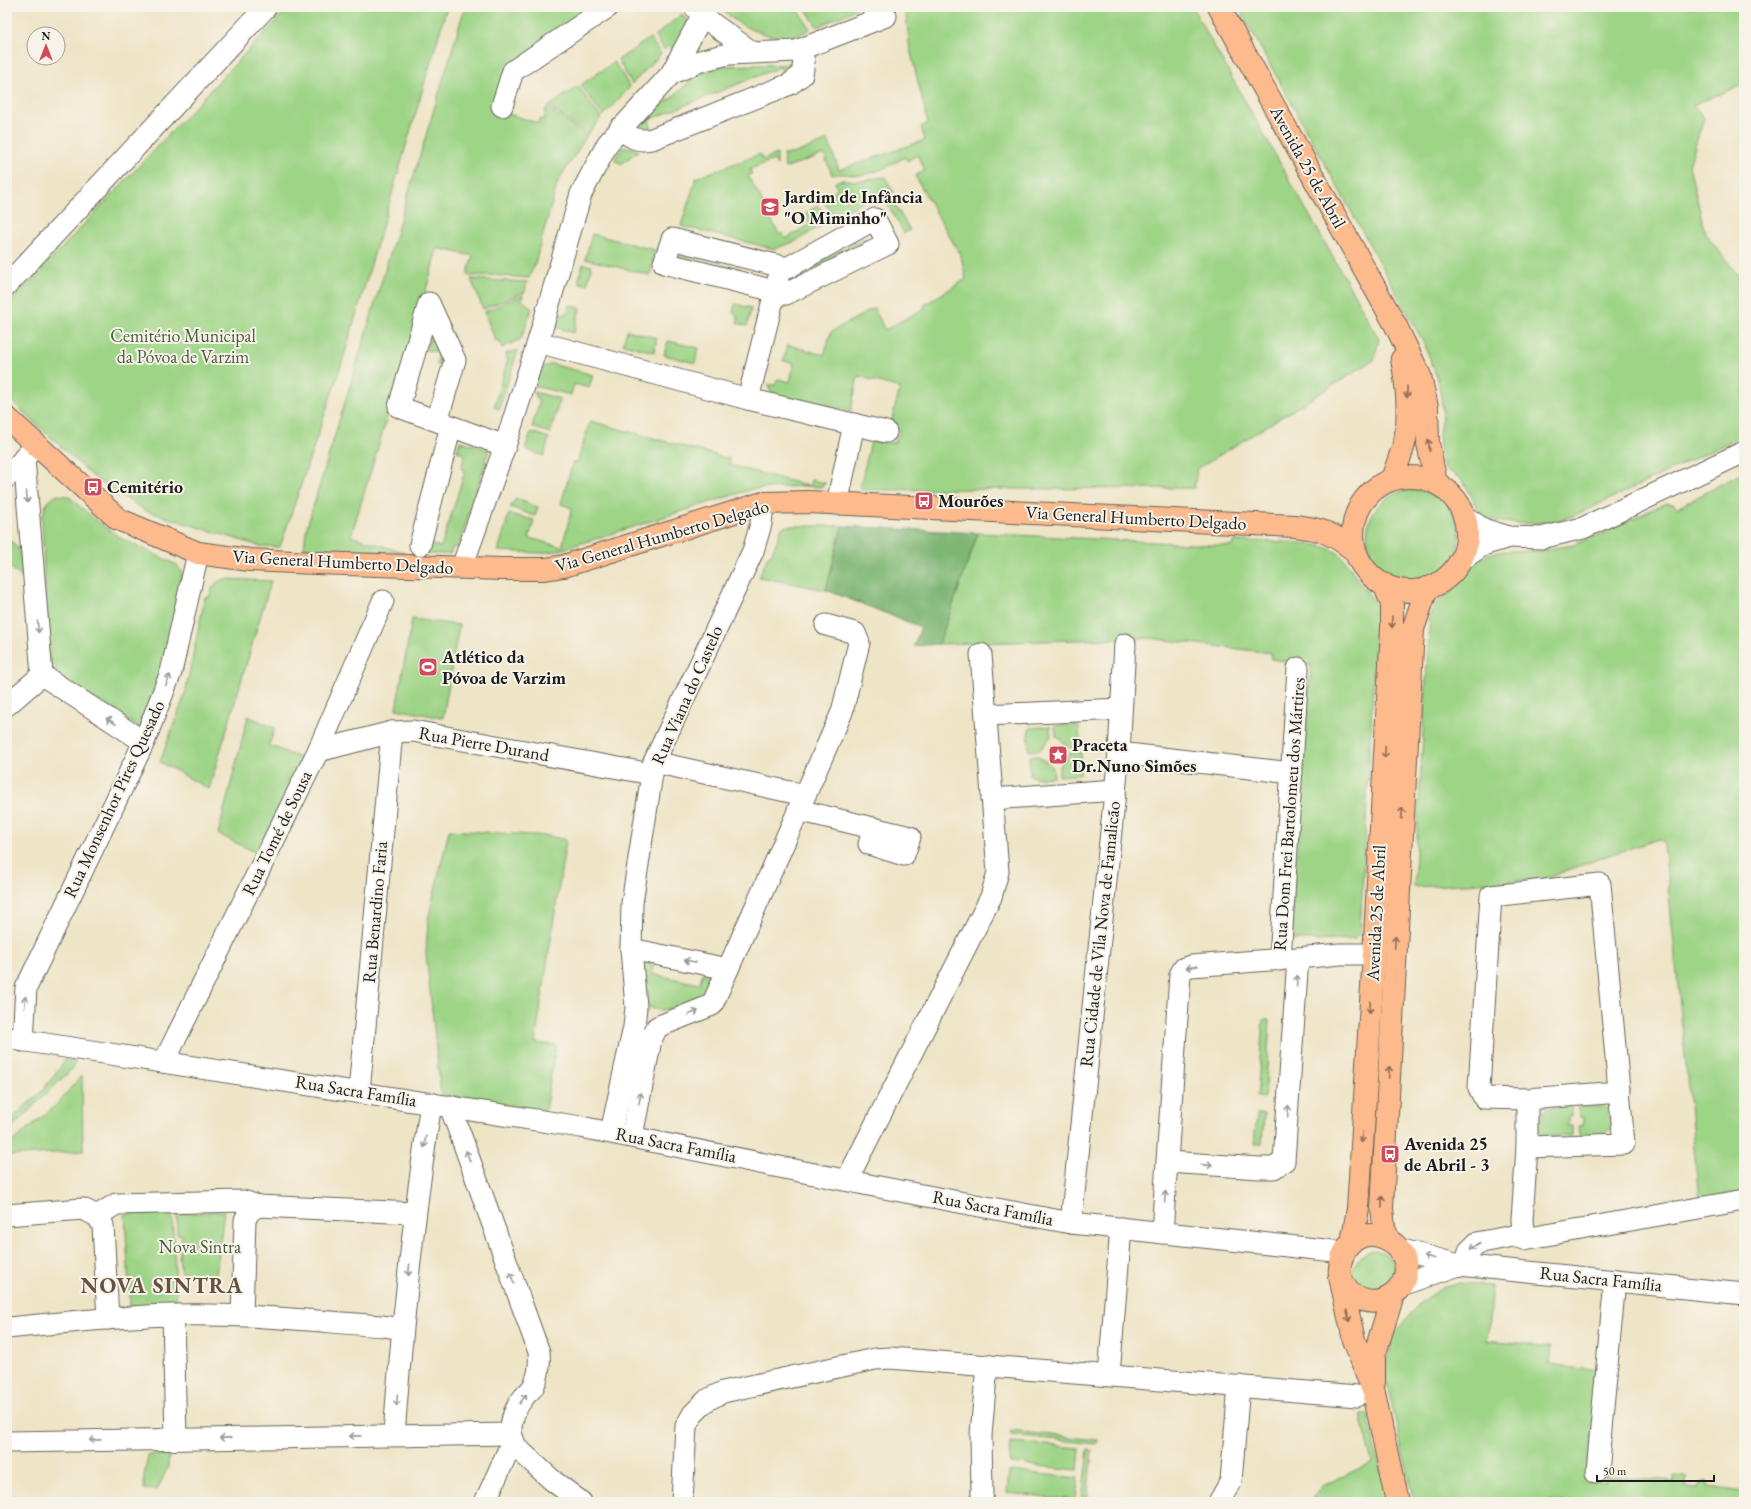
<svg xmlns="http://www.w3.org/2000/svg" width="1751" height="1509" viewBox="0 0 1751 1509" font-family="'EB Garamond',serif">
	<rect width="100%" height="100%" fill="#f7f3e8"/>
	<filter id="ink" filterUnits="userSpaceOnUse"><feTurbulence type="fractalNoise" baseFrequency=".025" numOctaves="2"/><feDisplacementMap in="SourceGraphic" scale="8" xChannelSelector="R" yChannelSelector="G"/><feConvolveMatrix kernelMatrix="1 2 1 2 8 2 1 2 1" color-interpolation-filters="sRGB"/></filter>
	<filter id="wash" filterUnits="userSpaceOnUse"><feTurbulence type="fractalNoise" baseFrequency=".012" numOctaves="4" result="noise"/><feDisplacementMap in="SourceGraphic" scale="16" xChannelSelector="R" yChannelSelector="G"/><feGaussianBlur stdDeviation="0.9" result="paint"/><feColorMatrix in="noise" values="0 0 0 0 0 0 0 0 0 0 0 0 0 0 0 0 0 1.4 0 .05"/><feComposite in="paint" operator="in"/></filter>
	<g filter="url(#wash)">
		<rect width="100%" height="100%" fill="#eee4c6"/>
		<g fill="#9ed486" stroke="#5d7851">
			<polygon points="289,7 447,7 341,366 280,547 259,546 146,511 96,479 7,397 7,306"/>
			<polygon points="465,7 601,7 507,69 505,113 538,123 540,119 544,120 546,108 587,136 558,181 535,263 529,278 489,275 469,276 468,272 473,256 437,248 428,283 351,536 405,553 304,548 306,530"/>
			<path d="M 720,7 L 796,7 L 810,29 C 785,48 738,29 720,7 Z"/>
			<polygon points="806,7 855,7 857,9 817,27 805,8"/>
			<path d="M 905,7 L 1192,7 L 1379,339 L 1374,360 L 1197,469 L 1194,488 L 859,490 L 871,442 L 894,443 L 900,431 L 891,423 L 900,388 L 858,376 L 851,411 L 777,395 L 770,391 L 768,385 L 775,385 L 778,379 L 790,382 L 794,363 L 783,361 L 788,345 L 824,355 L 831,332 L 874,308 L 885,330 L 925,308 L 924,305 L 966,279 L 960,251 L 958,251 L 915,176 L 925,170 L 917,155 L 907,161 L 905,157 C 890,165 878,173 861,175 C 851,176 842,172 832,175 L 824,154 L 785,168 L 783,154 L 793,154 L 828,140 L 839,170 L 925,140 L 921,127 L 928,123 L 910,49 Z"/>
			<path d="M 1238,7 L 1744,7 L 1744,84 L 1693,105 L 1704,118 L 1689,165 L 1705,233 L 1744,283 L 1744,435 L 1591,508 C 1582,512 1573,516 1564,519 C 1540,525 1504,526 1481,516 C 1468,494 1471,482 1445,469 L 1441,457 L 1439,434 L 1443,410 L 1438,380 L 1424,343 Z"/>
			<polygon points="682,14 686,20 687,24 678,50 668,46 664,50 655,36"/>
			<polygon points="650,38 661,54 632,84 618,60"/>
			<polygon points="614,62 630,87 603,116 581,85"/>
			<polygon points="796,64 795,71 784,75 780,67 649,120 652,130 638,135 635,129 699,74 721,66"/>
			<polygon points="578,86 601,118 588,134 548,107"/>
			<polygon points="624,147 633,148 638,151 621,164 615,160 616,156"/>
			<polygon points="760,154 763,160 777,154 777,165 774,160 750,169 752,174 748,176 767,210 765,210 780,235 782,233 786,239 810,224 805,215 817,205 831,220 796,241 774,249 681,226 696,178"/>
			<path d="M 885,177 L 894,193 L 890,197 L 910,230 L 904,233 L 880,191 L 836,217 L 823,201 L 837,189 L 835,182 C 844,178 853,181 863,181 C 870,180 877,177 885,177 Z"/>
			<polygon points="592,234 655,250 650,275 585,259"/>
			<polygon points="866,238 868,241 810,271 808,267"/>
			<polygon points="676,253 740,268 739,273 675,257"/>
			<polygon points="583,264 592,266 587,285 578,282"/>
			<polygon points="471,279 527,282 525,292 483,309"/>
			<polygon points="523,295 522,300 532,309 521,339 502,348 499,340 496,341 484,312"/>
			<polygon points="735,304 751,308 747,326 737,323 738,320 736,314 733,313"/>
			<polygon points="570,305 580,308 574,333 552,326 555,317 567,313"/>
			<polygon points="627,330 657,338 654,352 623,344"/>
			<polygon points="433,333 451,367 437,365 438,352 426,350 431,335"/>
			<polygon points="668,341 699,348 695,363 664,355"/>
			<polygon points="518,350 499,409 494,407 508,359 505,354"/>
			<polygon points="552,364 593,375 589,388 574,384 571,395 534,386 541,368"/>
			<polygon points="534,392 560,399 550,433 532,427 539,403"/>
			<polygon points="590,421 730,459 729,465 809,486 811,480 825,483 824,485 820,487 802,486 752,489 557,551 540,553 498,551 509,514 534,520 529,538 562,547 572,508 561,504 573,462 577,463"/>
			<polygon points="531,432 549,438 544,456 525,449"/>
			<polygon points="460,441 489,450 458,548 453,547 450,554 426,554 429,544 441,547 465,471 461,469 465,454 457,451"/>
			<polygon points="1744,472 1744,1192 1699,1199 1664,843 1659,839 1606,856 1544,879 1414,887 1430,615 1435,604 1455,588 1478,561 1488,554 1503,551 1536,551 1574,545 1599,535 1666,503 1674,504 1677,508"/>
			<circle cx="1413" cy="536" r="46"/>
			<polygon points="57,495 68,496 103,526 123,539 177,565 182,574 182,584 161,683 143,730 56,674 50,666 47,652 42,516 47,502"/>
			<polygon points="516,499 538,507 535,516 510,507"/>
			<polygon points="786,526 842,526 826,590 759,577 768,556 771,555 782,528"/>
			<path d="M 978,533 L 1232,546 L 1234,541 C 1258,542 1322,539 1339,554 C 1347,561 1352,572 1358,581 C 1366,592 1375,598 1377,612 L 1360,932 L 1355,939 L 1316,941 L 1316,940 L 1290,940 L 1311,665 L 1271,659 L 1271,653 L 1149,638 L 939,644 Z"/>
			<path d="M 7,539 C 23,546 21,562 22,578 L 7,565 Z"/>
			<path d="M 225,579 L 271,581 L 209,789 L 160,762 L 185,694 L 205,597 L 209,598 C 212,587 214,582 225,579 Z"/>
			<polygon points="412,619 459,625 443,718 396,709"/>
			<polygon points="248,716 275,728 269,745 304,760 261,855 218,834"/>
			<polygon points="1073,724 1079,727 1080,747 1070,748 1056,736 1055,726"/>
			<polygon points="1050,726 1051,736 1040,750 1029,751 1028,734 1030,728"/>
			<polygon points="1081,752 1082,769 1079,775 1059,776 1059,767 1070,753"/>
			<polygon points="1029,756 1038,756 1053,767 1054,777 1035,778 1030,775"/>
			<polygon points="449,830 549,836 566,840 535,1043 556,1045 545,1111 441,1095 426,953 428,920"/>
			<path d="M 650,960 L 654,961 L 652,974 L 699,984 L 703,973 L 709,975 C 712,984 711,993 702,999 C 697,1003 665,1011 658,1010 C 656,1010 651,1008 649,1007 C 643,1001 643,976 643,967 L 645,963 Z"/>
			<polygon points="1263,1020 1270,1020 1265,1098 1257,1097"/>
			<polygon points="64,1060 76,1061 73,1068 7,1132 7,1123 42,1091 63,1064"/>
			<polygon points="82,1075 83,1151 7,1156 7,1146 55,1106"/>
			<path d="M 1571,1106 L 1571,1116 L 1568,1116 L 1568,1126 L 1572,1126 L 1572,1136 C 1563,1136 1542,1140 1538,1129 C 1537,1126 1538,1120 1538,1116 C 1548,1104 1557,1107 1571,1106 Z"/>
			<polygon points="1579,1106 1604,1107 1611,1111 1613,1127 1602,1136 1580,1137 1579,1126 1583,1126 1583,1117 1579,1117"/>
			<polygon points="1257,1114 1264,1114 1262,1144 1254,1144"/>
			<polygon points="224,1211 216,1275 211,1278 181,1273 179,1258 182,1235 177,1234 177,1214"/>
			<polygon points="172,1212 177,1305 130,1306 125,1214"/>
			<path d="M 1374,1250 C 1384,1252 1399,1260 1396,1272 C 1394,1278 1390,1284 1387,1289 L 1367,1292 C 1363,1289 1357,1286 1355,1281 C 1347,1266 1360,1253 1374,1250 Z"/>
			<polygon points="1459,1283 1492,1285 1487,1341 1551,1347 1549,1364 1598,1370 1586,1479 1606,1482 1607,1476 1675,1482 1675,1476 1686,1477 1686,1487 1698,1488 1700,1483 1707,1481 1707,1487 1744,1492 1744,1502 1414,1502 1386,1379 1387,1361 1392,1338 1402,1324 1420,1303 1442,1288"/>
			<polygon points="1361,1415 1368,1415 1388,1502 1310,1502 1322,1486 1373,1462"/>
			<polygon points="1011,1431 1098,1440 1097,1444 1011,1435"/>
			<polygon points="1011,1442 1080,1448 1078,1470 1009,1463"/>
			<polygon points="1088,1449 1092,1450 1087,1501 1082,1500"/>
			<polygon points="148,1455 169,1455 168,1467 157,1490 144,1489 144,1476"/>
			<polygon points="1009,1471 1078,1478 1076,1500 1007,1493"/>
		</g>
		<polygon fill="#7eb673" stroke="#4d6948" points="842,526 978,533 939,644 914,646 921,627 826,590"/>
	</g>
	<g filter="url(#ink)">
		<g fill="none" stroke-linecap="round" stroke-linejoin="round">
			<defs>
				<g id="minor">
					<polyline points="702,16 752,52"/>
					<polyline points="671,74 700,61 728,54 796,51 886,16"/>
					<polyline points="502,106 513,71 608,7"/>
					<path d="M 620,128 C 631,138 637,142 652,139 L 790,84 L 802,75 L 804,61 L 799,50"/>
					<polygon points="875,219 888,244 786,294 664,263 672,239 787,268"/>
					<polyline points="7,285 266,7"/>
					<polyline points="538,342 748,399 886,432"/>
					<polyline points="748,399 778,280"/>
					<polyline points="437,421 399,407 429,303 455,360 437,421 505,446"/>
					<polyline points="7,477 30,452"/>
					<polyline points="837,504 854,424"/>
					<polyline points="1464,516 1483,529 1509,537 1541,538 1583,528 1744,452"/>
					<polyline points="420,545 451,426"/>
					<polyline points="1461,560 1483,545 1509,537"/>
					<polyline points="462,567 505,446 538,342 581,194 608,143 671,74 702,16 695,7"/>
					<polyline points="42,675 144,742"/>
					<polyline points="7,705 42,675 24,458"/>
					<polyline points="986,715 1121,709"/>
					<polyline points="318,751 392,732 413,731 652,774"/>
					<polyline points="1119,753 1292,773"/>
					<polyline points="654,762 804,795"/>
					<polyline points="992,799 1115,790"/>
					<polyline points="798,810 910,837 904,855 869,844 874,828"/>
					<polyline points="631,949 728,969"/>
					<polyline points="1298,958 1340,954 1374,954"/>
					<polyline points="1280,960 1298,668"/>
					<polyline points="7,1038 581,1127 879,1187 1071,1223 1344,1252"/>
					<polyline points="23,1041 26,988 144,742 171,672 198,553"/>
					<polyline points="164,1062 318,751 383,601"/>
					<polyline points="359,1092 392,732"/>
					<path d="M 450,1106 L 539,1352 C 540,1363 539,1375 534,1385 C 532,1390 527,1393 524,1397 C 515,1408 510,1420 511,1434"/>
					<polyline points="611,1132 634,1027 636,1007 631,949 632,903 652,774 654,762 753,551 761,524 763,503"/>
					<polyline points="632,1136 651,1040 657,1027 712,1005 842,712 859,643 855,633 826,625"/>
					<polyline points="1527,1147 1527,1099"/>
					<polyline points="847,1180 991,897 998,872 981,654"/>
					<polyline points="7,1215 83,1209 97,1216 103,1225 108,1319"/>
					<polyline points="97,1216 116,1204 243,1201 258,1206"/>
					<polyline points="1071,1223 1119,753 1125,644"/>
					<polyline points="1162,1233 1180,975 1184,968 1191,966 1298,958 1284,1161 1274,1168 1259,1168 1168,1162"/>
					<polyline points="1524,1239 1522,1220 1527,1147 1624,1144 1600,884 1491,896 1479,1088 1484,1098 1527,1099 1620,1092"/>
					<polyline points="1399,1249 1459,1265 1744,1294"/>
					<polyline points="1465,1265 1469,1251 1477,1243 1513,1236 1524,1239 1744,1200"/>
					<polyline points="1401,1285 1459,1265"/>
					<polyline points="173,1315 176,1439"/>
					<polyline points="242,1315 245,1220 249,1212 258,1206 415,1213"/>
					<path d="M 7,1328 C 62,1323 118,1316 174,1315 C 244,1313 313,1321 383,1326 L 402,1329"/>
					<polyline points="1109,1375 1121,1228"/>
					<path d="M 394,1435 C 402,1324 414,1213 431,1103"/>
					<polyline points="7,1442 511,1434 516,1447 552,1480 581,1502"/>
					<polyline points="1597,1471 1615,1281"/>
					<polyline points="485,1502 513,1440"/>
					<polyline points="682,1502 686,1426 693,1414 707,1400 723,1392 875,1359 890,1358 1357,1396"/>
					<polyline points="983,1502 982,1495 981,1435 987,1365"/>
					<polyline points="1219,1502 1231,1481 1239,1386"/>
				</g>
				<g id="major">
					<polyline points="1219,7 1396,326 1420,376 1427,407 1428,443 1436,483"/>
					<path d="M 7,418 L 118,519 L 198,553 L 250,560 L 315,563 L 502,569 L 545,569 L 564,566 L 763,503 L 808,502 L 1295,526 C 1323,529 1334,534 1355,551"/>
					<circle cx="1410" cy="534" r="57"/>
					<path d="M 1392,479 C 1396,467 1402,453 1405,440 C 1410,414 1407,385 1402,359"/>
					<polyline points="1389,1240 1384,1228 1382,1208 1413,629 1427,588"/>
					<polyline points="1352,1242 1358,1209 1374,954 1392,628 1392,604 1384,584"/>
					<path d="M 1340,1277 C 1364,1328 1423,1290 1401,1252 C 1396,1244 1390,1240 1382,1237 C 1355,1228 1337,1253 1340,1277 L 1354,1340 L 1374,1393 L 1397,1502"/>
					<polyline points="1374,1382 1374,1356 1393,1295"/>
				</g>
			</defs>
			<use href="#minor" stroke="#666258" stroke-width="23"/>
			<use href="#major" stroke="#666258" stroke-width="24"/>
			<use href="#minor" stroke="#fff" stroke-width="21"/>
			<use href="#major" stroke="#fcba8d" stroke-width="22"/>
		</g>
		<defs><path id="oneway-shaft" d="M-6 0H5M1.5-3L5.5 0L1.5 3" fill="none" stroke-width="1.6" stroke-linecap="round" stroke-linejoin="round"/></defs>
		<g stroke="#8c6b54">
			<use href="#oneway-shaft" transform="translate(1407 392) rotate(90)"/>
			<use href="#oneway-shaft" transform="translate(1429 445) rotate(-98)"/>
			<use href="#oneway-shaft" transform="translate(1392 622) rotate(89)"/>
			<use href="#oneway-shaft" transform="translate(1385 752) rotate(93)"/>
			<use href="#oneway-shaft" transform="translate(1402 813) rotate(-87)"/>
			<use href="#oneway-shaft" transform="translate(1395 942) rotate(-87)"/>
			<use href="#oneway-shaft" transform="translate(1370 1007) rotate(94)"/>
			<use href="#oneway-shaft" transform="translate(1389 1072) rotate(-87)"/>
			<use href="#oneway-shaft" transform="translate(1362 1137) rotate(94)"/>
			<use href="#oneway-shaft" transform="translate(1382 1202) rotate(-88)"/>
			<use href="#oneway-shaft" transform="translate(1348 1316) rotate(78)"/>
		</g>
		<g stroke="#999">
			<use href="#oneway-shaft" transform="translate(27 497) rotate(85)"/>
			<use href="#oneway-shaft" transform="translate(38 627) rotate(85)"/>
			<use href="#oneway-shaft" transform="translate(168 680) rotate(-69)"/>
			<use href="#oneway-shaft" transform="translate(111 721) rotate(-147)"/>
			<use href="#oneway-shaft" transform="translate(690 961) rotate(-168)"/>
			<use href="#oneway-shaft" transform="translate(1192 967) rotate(170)"/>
			<use href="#oneway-shaft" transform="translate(1297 981) rotate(-86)"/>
			<use href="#oneway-shaft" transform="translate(25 1002) rotate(-86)"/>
			<use href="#oneway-shaft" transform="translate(693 1013) rotate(-23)"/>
			<use href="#oneway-shaft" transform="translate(640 1098) rotate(-79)"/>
			<use href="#oneway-shaft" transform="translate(1288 1111) rotate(-86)"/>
			<use href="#oneway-shaft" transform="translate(425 1142) rotate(98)"/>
			<use href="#oneway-shaft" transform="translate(468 1156) rotate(-110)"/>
			<use href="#oneway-shaft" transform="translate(1207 1165) rotate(4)"/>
			<use href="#oneway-shaft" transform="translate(1165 1197) rotate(-86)"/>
			<use href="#oneway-shaft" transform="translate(1475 1246) rotate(145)"/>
			<use href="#oneway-shaft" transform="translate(1429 1257) rotate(-164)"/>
			<use href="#oneway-shaft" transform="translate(409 1270) rotate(96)"/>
			<use href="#oneway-shaft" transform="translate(512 1278) rotate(-110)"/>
			<use href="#oneway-shaft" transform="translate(523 1399) rotate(-53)"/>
			<use href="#oneway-shaft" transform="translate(397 1400) rotate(94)"/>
			<use href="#oneway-shaft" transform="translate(355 1436) rotate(179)"/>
			<use href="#oneway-shaft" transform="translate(225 1438) rotate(179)"/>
			<use href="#oneway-shaft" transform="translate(95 1440) rotate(179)"/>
		</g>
	</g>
	<defs>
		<symbol id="school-square" viewBox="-11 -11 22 22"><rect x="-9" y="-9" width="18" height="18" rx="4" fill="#d1495b" stroke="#f7f3e8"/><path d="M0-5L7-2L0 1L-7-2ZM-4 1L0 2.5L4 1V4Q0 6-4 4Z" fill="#fff"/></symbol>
		<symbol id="bus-square" viewBox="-11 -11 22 22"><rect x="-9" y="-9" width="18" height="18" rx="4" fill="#d1495b" stroke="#f7f3e8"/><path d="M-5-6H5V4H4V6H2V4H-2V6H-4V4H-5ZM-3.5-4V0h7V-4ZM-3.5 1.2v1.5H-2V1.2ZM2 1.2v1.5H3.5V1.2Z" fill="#fff"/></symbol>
		<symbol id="stadium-square" viewBox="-11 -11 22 22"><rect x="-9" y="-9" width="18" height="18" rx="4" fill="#d1495b" stroke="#f7f3e8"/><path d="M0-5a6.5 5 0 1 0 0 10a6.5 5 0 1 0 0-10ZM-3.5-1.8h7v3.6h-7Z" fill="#fff"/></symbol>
		<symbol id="sight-square" viewBox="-11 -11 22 22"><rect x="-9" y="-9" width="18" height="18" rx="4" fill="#d1495b" stroke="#f7f3e8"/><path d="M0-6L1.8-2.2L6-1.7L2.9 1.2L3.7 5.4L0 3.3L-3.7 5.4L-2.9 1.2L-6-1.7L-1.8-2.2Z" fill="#fff"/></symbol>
	</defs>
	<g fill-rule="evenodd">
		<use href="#school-square" x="759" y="196" width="22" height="22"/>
		<use href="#bus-square" x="82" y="476" width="22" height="22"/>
		<use href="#bus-square" x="913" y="490" width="22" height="22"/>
		<use href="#stadium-square" x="417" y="656" width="22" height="22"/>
		<use href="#sight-square" x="1047" y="744" width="22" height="22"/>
		<use href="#bus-square" x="1379" y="1143" width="22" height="22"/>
	</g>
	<g text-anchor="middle" stroke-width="4" stroke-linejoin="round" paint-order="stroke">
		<g font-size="18" fill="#1c1c1c" stroke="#f7f3e8">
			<text transform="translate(1308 167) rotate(61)" y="6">Avenida 25 de Abril</text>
			<text transform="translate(1136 518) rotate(3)" y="6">Via General Humberto Delgado</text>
			<text transform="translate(662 536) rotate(-16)" y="6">Via General Humberto Delgado</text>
			<text transform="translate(343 562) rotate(3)" y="6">Via General Humberto Delgado</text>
			<text transform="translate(687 695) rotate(-66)" y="6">Rua Viana do Castelo</text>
			<text transform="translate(484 744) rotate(10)" y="6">Rua Pierre Durand</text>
			<text transform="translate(114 799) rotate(-65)" y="6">Rua Monsenhor Pires Quesado</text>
			<text transform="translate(1289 814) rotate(-86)" y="6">Rua Dom Frei Bartolomeu dos Mártires</text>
			<text transform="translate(277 833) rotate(-64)" y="6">Rua Tomé de Sousa</text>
			<text transform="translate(375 912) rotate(-85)" y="6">Rua Benardino Faria</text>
			<text transform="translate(1376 913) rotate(-87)" y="6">Avenida 25 de Abril</text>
			<text transform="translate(1100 934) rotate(-84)" y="6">Rua Cidade de Vila Nova de Famalicão</text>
			<text transform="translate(356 1091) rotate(9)" y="6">Rua Sacra Família</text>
			<text transform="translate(676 1145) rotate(11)" y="6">Rua Sacra Família</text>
			<text transform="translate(993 1208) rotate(11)" y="6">Rua Sacra Família</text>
			<text transform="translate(1601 1279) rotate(6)" y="6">Rua Sacra Família</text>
		</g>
		<g font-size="18" font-weight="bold" fill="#1c1c1c" stroke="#f7f3e8" text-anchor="start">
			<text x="784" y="203">Jardim de Infância<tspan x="784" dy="21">"O Miminho"</tspan></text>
			<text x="107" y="493">Cemitério</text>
			<text x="938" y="507">Mourões</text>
			<text x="442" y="663">Atlético da<tspan x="442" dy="21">Póvoa de Varzim</tspan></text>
			<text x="1072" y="751">Praceta<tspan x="1072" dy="21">Dr.Nuno Simões</tspan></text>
			<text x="1404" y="1150">Avenida 25<tspan x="1404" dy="21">de Abril - 3</tspan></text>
		</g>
		<g font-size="18" fill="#4a5c41" stroke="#f7f3e8">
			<text x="183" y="342">Cemitério Municipal<tspan x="183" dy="21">da Póvoa de Varzim</tspan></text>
			<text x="200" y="1253">Nova Sintra</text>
		</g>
		<g font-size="22" font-weight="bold" letter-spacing="1" fill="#675042" stroke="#f7f3e8">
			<text x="162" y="1293">NOVA SINTRA</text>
		</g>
	</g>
	<rect width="1751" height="1509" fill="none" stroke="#f7f3e8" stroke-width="24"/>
	<g transform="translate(46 46)"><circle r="19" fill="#f7f3e8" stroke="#9f9d96"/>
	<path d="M0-3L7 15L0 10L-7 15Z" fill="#d1495b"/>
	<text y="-6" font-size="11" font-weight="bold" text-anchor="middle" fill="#1c1c1c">N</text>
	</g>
	<path d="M1597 1475v6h117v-6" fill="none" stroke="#1c1c1c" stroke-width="2"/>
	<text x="1603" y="1475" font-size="12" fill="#1c1c1c" stroke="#f7f3e8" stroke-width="3" paint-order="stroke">50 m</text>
</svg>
